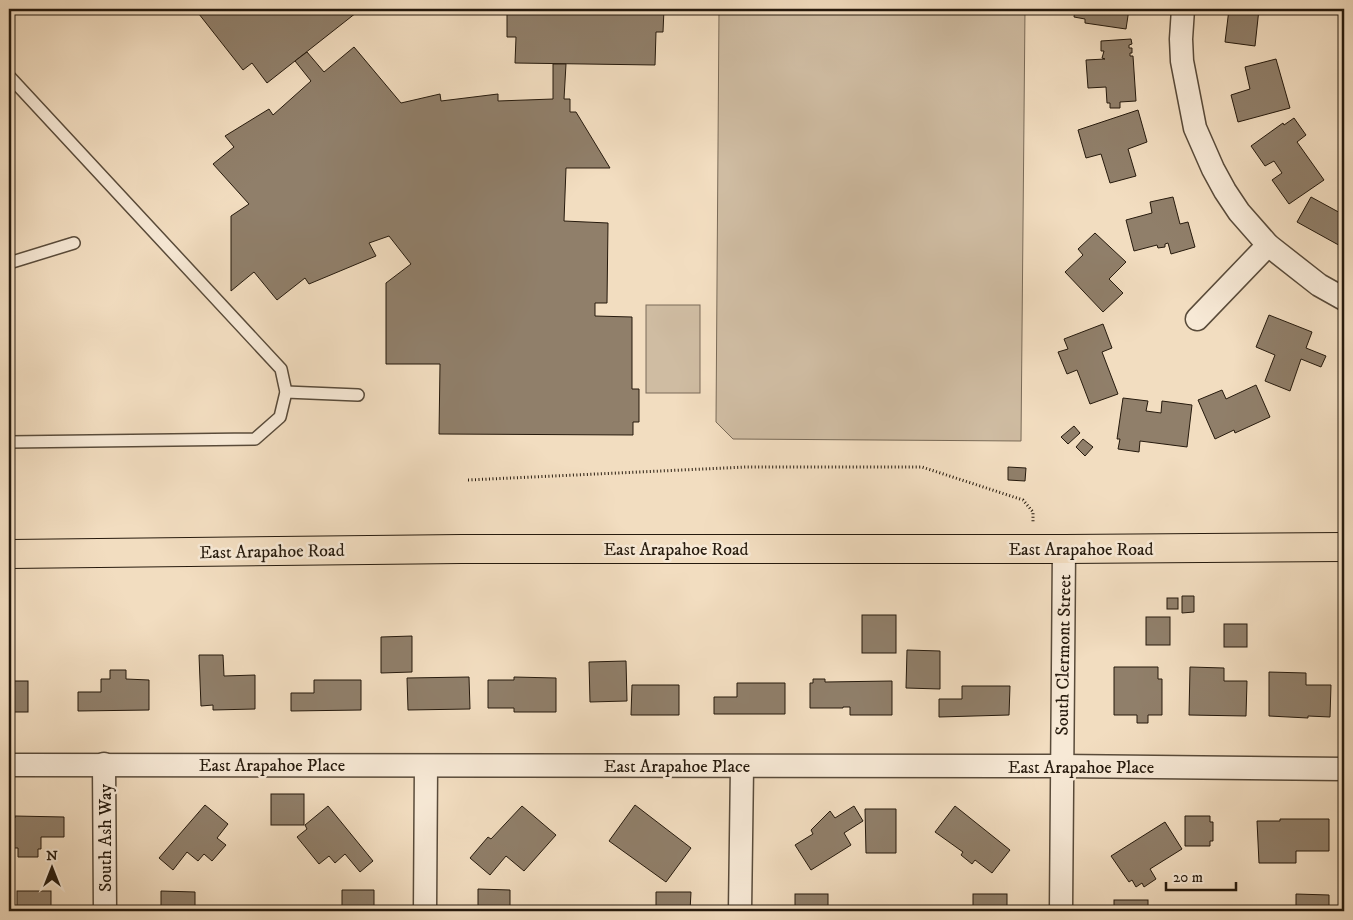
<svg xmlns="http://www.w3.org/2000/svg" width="1353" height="920" viewBox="0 0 1353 920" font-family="'IM FELL DW Pica',serif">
	<rect width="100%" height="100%" fill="#f2ddc0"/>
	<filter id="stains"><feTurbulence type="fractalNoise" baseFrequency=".004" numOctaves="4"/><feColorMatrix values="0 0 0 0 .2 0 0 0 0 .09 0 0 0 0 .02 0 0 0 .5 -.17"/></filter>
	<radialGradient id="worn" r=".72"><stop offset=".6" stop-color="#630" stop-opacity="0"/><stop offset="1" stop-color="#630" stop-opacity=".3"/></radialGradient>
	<g fill="#cfbca2" stroke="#7a6b58">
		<polygon points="719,9 1025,9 1021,441 733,439 716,422"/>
		<rect x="646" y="305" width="54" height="88"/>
	</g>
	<g fill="#907f6a" stroke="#261a0d">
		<polygon points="195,9 361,9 267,83 252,63 243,70"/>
		<polygon points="507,9 664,9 663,32 656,32 655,65 515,63 516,37 507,37"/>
		<polygon points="1075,9 1129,9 1126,29 1085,23 1085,19 1074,17"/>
		<polygon points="1229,9 1259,9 1255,46 1225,42"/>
		<polygon points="1131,39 1132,44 1129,45 1129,48 1132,48 1132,53 1130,53 1130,56 1133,56 1136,101 1120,102 1120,108 1110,108 1110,103 1107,103 1106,87 1088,88 1086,60 1105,59 1102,58 1104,51 1101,51 1101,41"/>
		<polygon points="354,47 401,103 440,94 441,101 498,94 498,101 553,99 553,64 566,64 564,99 570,99 570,112 576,112 610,168 566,168 564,221 608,223 607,303 595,303 595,316 632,317 632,389 639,389 639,422 633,422 633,435 439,434 440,364 386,364 386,283 411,264 389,236 369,243 376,256 309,284 305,278 277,300 254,272 231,291 231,216 249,204 213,164 234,147 225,136 269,109 273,115 311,81 295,61 307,52 324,72"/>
		<polygon points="1276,59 1290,108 1238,122 1231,95 1250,89 1245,67"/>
		<polygon points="1138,110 1147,142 1128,149 1136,176 1110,183 1101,154 1086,158 1078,130"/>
		<polygon points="1294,118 1306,135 1297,142 1324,180 1289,204 1272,180 1282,173 1274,161 1265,166 1251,146 1283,123 1284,125"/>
		<polygon points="1173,197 1180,224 1188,222 1195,247 1171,254 1168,243 1165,244 1165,247 1158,248 1157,245 1134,251 1126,220 1152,213 1150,202"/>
		<polygon points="1311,197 1344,215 1344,248 1297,222"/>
		<polygon points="1095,233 1126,262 1109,279 1123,293 1103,312 1065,272 1083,255 1078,249"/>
		<polygon points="1269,315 1312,332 1306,348 1326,356 1321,367 1301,359 1290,391 1265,381 1275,355 1256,347"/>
		<polygon points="1103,324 1112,348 1102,352 1118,394 1090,404 1077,370 1067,374 1058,352 1068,349 1064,339"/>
		<polygon points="1256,385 1270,417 1235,433 1234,430 1215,439 1198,400 1222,390 1226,399"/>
		<polygon points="1123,398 1148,401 1146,411 1161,413 1162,401 1192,405 1187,447 1140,441 1139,452 1118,449 1120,439 1117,439"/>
		<polygon points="1074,426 1080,433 1068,444 1061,437"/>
		<polygon points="1083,439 1093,447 1085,456 1076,447"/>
		<polygon points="1008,467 1026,468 1025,481 1008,480"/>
		<polygon points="1182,596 1194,596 1194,612 1182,613"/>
		<rect x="1167" y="598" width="11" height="11"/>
		<rect x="862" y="615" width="34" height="38"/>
		<rect x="1146" y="617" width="24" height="28"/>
		<rect x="1224" y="624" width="23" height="23"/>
		<polygon points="412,636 412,672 381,673 381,637"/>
		<polygon points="907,650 940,651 940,689 906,688"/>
		<polygon points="199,655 223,655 224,676 255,675 255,709 213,710 213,705 201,706"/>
		<polygon points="626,661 627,701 590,702 589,662"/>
		<polygon points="1114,667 1158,667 1158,679 1162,679 1162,715 1148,715 1148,723 1137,723 1137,715 1114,715"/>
		<polygon points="1190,667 1224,668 1224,681 1247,681 1246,716 1189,715"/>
		<polygon points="110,670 126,670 126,679 149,680 149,710 78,711 78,692 101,692 101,679 110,679"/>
		<polygon points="1269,672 1306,673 1306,685 1331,685 1330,717 1308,716 1308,718 1269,716"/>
		<polygon points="469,677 470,709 408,710 407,678"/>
		<polygon points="514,677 556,678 556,712 514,712 514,708 488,708 488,680 514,680"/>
		<polygon points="813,679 825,679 825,682 892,681 892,715 850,715 850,707 843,707 843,708 810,708 810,683 813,683"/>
		<polygon points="314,680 361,680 361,710 291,711 291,693 314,693"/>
		<rect x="9" y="681" width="19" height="31"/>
		<polygon points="737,683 785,683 785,714 714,714 714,697 737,697"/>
		<polygon points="632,685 679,685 679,715 631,715"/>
		<polygon points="962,686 1010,686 1009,715 939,717 939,699 962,699"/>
		<rect x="271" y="794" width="33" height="31"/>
		<polygon points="205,805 228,824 217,838 226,845 212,861 204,854 198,861 187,852 173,870 159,858"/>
		<polygon points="635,805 691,848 666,882 609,841"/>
		<polygon points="328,806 373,861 360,872 345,854 335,863 329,856 319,864 297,837 307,829 305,825"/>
		<polygon points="522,806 556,835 524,871 506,856 490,875 470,858 488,837 491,839"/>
		<polygon points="854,806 863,821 844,833 851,845 811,870 795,845 813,834 811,830 830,811 835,818"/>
		<polygon points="955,806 1010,850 992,873 975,860 972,864 961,855 963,852 935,832"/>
		<polygon points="865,809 896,809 896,853 866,853"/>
		<polygon points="15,816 64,817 64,837 41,837 41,849 38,849 38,857 18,857 18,848 9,848 9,818 15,818"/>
		<polygon points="1185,816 1210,816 1210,822 1213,822 1213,841 1210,841 1210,846 1185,846"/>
		<polygon points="1280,819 1329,819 1329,851 1296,851 1296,863 1259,863 1257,821 1280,821"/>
		<polygon points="1165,822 1182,849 1150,869 1156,879 1144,887 1142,883 1136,887 1132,880 1129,882 1111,856"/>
		<polygon points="478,889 510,890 510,911 478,911"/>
		<polygon points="342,890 374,890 374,911 333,911 333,909 342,909"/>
		<rect x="17" y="891" width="34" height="20"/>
		<polygon points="161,891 195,892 195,911 161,911"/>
		<polygon points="656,892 691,892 690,911 656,911"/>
		<rect x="795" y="894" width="33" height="17"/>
		<rect x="973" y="894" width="34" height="17"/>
		<polygon points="1296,894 1329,895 1329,911 1296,911"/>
		<rect x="1114" y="900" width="34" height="11"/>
	</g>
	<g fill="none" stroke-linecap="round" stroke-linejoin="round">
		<defs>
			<g id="service">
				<polyline points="9,76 281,369 286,392 280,417 255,439 9,442"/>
				<polyline points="9,263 74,243"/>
				<polyline points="286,392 358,395"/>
			</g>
			<g id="minor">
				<polyline points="1183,9 1181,39 1182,61 1195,128 1213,169 1225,191 1239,212 1268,245 1319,285 1344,299"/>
				<polyline points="1197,319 1268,245"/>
				<polyline points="104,764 105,911"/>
				<polyline points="9,765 1061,766 1344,769"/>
				<polyline points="425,911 426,766"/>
				<polyline points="740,911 742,767"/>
				<polyline points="1061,911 1064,549"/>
			</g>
			<polyline id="primary" points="9,554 461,549 1064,549 1344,547"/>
		</defs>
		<use href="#service" stroke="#594b3a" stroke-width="14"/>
		<use href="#minor" stroke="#594b3a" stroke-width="25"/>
		<use href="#primary" stroke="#261a0d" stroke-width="30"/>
		<polyline stroke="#261a0d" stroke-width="3" stroke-dasharray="1 2.5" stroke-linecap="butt" points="468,480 746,467 922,467 1023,500 1033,512 1033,523"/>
		<use href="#service" stroke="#f7e9d6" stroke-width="11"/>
		<use href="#minor" stroke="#f7e9d6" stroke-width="22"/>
		<use href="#primary" stroke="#f2ddc0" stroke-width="28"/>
	</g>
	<g text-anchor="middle" stroke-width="5" stroke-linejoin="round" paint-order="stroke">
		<g font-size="18" fill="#261a0d" stroke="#f7e9d6">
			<text x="676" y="555">East Arapahoe Road</text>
			<text x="1081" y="555">East Arapahoe Road</text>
			<text transform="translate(272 551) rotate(-1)" y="6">East Arapahoe Road</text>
			<text transform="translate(1063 655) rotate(-89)" y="6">South Clermont Street</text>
			<text x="272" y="771">East Arapahoe Place</text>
			<text x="677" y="772">East Arapahoe Place</text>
			<text x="1081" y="773">East Arapahoe Place</text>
			<text transform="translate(105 838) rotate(-90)" y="6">South Ash Way</text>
		</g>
	</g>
	<rect width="1353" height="920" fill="none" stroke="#f2ddc0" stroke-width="30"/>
	<rect x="10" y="10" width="1333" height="900" fill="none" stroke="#261a0d" stroke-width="2.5"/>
	<rect x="15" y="15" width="1323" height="890" fill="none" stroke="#261a0d"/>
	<g transform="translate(52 868)" stroke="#f7e9d6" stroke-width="4" paint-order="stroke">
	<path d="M0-4L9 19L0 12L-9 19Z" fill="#261a0d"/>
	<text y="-8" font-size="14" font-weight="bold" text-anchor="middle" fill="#261a0d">N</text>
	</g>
	<path d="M1166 882v8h70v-8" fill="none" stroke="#261a0d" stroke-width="2.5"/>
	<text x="1173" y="882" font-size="15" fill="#261a0d" stroke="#f7e9d6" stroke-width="4" paint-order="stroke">20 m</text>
	<rect width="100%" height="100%" filter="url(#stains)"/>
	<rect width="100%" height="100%" fill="url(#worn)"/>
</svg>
